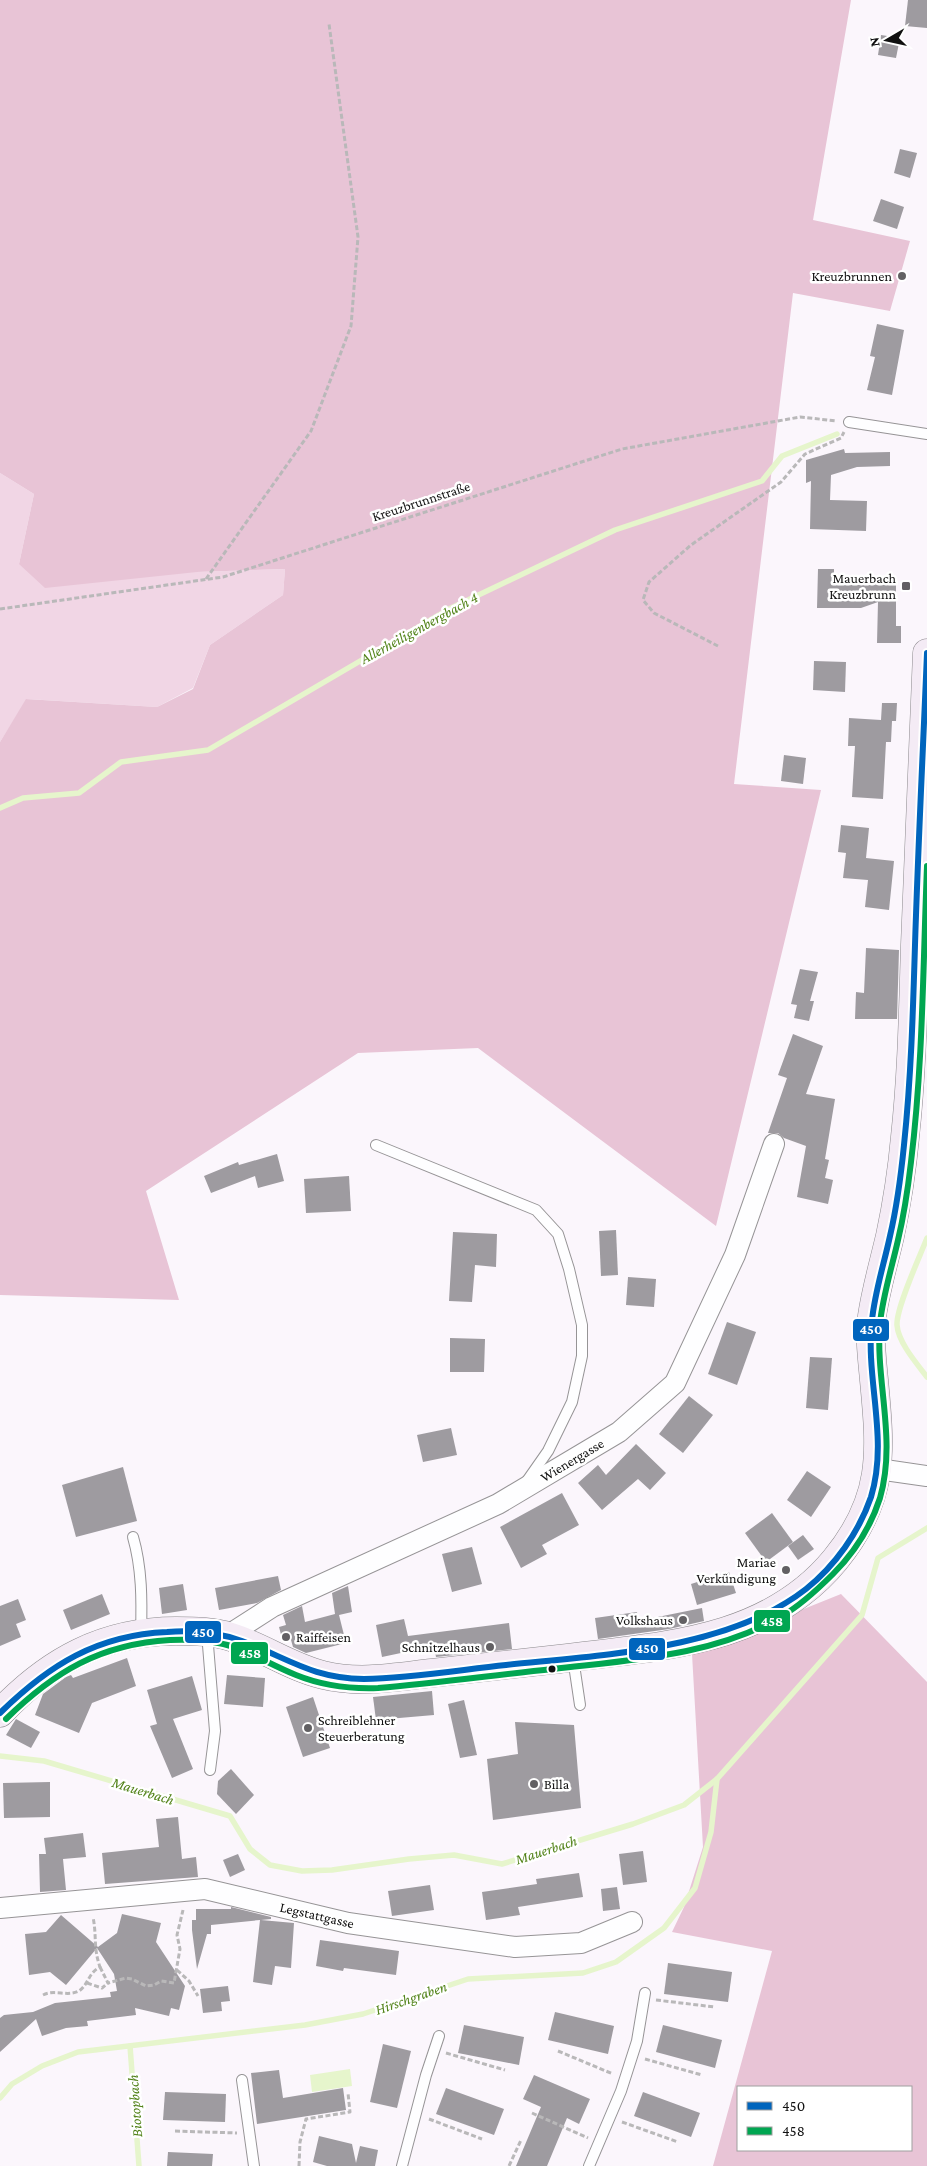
<svg xmlns="http://www.w3.org/2000/svg" width="927" height="2166" viewBox="0 0 927 2166" font-family="'Crimson Pro',serif">
	<rect width="100%" height="100%" fill="#fbf6fc"/>
	<polygon fill="#f1d6e5" points="0,473 34,494 19,564 197,572 285,569 283,595 210,645 193,688 157,707 27,699 0,742"/>
	<g fill="#e8c4d6" fill-rule="evenodd">
		<polygon points="0,0 851,0 813,220 910,241 890,311 793,293 734,784 821,790 716,1226 478,1048 358,1053 146,1191 179,1300 0,1295 0,742 26,699 157,707 193,689 210,645 283,595 285,569 197,572 45,588 19,564 34,494 0,473"/>
		<path d="M 841,1594 L 927,1682 L 927,2166 L 713,2166 L 772,1951 L 672,1932 L 684,1907 L 703,1847 L 692,1654 ZM 738,2087 L 911,2087 L 911,2150 L 738,2150 Z"/>
	</g>
	<polygon fill="#e6f5cc" points="350,2069 352,2086 312,2092 310,2075"/>
	<g fill="none" stroke-linecap="round" stroke-linejoin="round">
		<g stroke="#e6f5cc" stroke-width="5.5">
			<polyline points="0,808 23,798 79,793 121,762 208,750 449,609 615,530 762,481 782,456 837,434"/>
			<path d="M 927,1238 C 920,1256 896,1308 897,1325 C 898,1342 917,1364 927,1377"/>
			<polyline points="0,1756 44,1761 230,1816 250,1849 270,1865 302,1871 332,1870 409,1859 454,1855 502,1864 633,1824 684,1805 717,1779 862,1615 878,1558 927,1528"/>
			<polyline points="130,2046 139,2166"/>
			<polyline points="0,2098 12,2084 42,2066 78,2052 305,2025 363,2014 468,1979 583,1973 616,1962 664,1928 695,1888 711,1832 717,1779"/>
		</g>
	</g>
	<g fill="#9e9ba0">
		<polygon points="908,0 927,0 927,28 905,26"/>
		<polygon points="881,35 900,38 896,58 878,55"/>
		<polygon points="900,149 917,153 910,178 894,173"/>
		<polygon points="881,199 904,207 897,229 873,221"/>
		<polygon points="877,324 904,330 892,395 867,390 875,357 870,356"/>
		<polygon points="844,449 845,453 890,452 890,466 857,467 831,475 830,500 867,501 866,531 810,529 811,481 806,483 806,460"/>
		<polygon points="818,569 834,569 834,583 896,581 896,626 901,626 901,643 877,643 878,602 861,608 817,608"/>
		<polygon points="814,661 846,662 845,692 813,690"/>
		<polygon points="882,703 897,703 896,721 892,721 891,742 886,742 883,799 852,797 855,746 848,746 849,718 881,720"/>
		<polygon points="784,755 806,758 803,784 781,781"/>
		<polygon points="841,825 869,828 866,858 894,861 889,910 865,907 868,880 843,878 846,853 838,852"/>
		<polygon points="866,948 899,950 897,1019 855,1019 856,992 864,993"/>
		<polygon points="800,969 818,972 810,1001 814,1001 809,1021 794,1018 797,1005 791,1004"/>
		<polygon points="793,1034 823,1046 806,1094 835,1099 825,1159 829,1160 825,1178 833,1180 828,1204 797,1197 806,1146 784,1138 778,1133 768,1133 787,1078 778,1075"/>
		<polygon points="277,1154 284,1181 258,1188 255,1176 211,1193 204,1176 238,1162 239,1165"/>
		<polygon points="349,1176 351,1211 306,1213 304,1179"/>
		<polygon points="616,1230 618,1275 601,1276 599,1231"/>
		<polygon points="453,1232 497,1234 496,1267 475,1265 472,1302 449,1301"/>
		<polygon points="628,1277 656,1279 654,1307 626,1305"/>
		<polygon points="727,1322 756,1332 737,1385 708,1374"/>
		<polygon points="450,1338 485,1339 484,1372 450,1372"/>
		<polygon points="810,1357 832,1358 828,1410 806,1408"/>
		<polygon points="689,1396 713,1415 683,1453 659,1434"/>
		<polygon points="451,1428 457,1455 423,1462 417,1435"/>
		<polygon points="636,1444 666,1473 650,1490 638,1479 602,1510 578,1483 598,1465 606,1475"/>
		<polygon points="123,1467 137,1521 76,1537 62,1485"/>
		<polygon points="807,1471 831,1487 811,1517 787,1500"/>
		<polygon points="562,1493 579,1525 542,1545 547,1554 521,1568 500,1527"/>
		<polygon points="772,1513 793,1542 766,1562 745,1533"/>
		<polygon points="803,1535 814,1549 798,1560 788,1546"/>
		<polygon points="472,1547 482,1584 452,1592 442,1554"/>
		<polygon points="729,1572 736,1593 697,1605 691,1584"/>
		<polygon points="278,1576 281,1590 257,1603 219,1610 215,1588"/>
		<polygon points="183,1584 187,1610 162,1614 159,1588"/>
		<polygon points="348,1586 352,1612 339,1615 346,1643 306,1653 293,1647 291,1640 283,1642 279,1627 286,1625 283,1615 302,1606 305,1622 335,1614 332,1593"/>
		<polygon points="102,1594 110,1614 71,1630 63,1610"/>
		<polygon points="18,1599 26,1620 16,1624 21,1637 0,1646 0,1606"/>
		<polygon points="702,1608 704,1621 669,1629 598,1639 595,1618 637,1612 638,1621"/>
		<polygon points="404,1619 408,1636 509,1623 512,1649 436,1657 434,1646 382,1657 376,1625"/>
		<polygon points="127,1658 136,1686 92,1703 79,1733 35,1715 43,1694 66,1677 71,1675 73,1678"/>
		<polygon points="227,1675 265,1678 263,1707 224,1704"/>
		<polygon points="192,1676 202,1710 173,1719 193,1769 172,1778 150,1726 157,1724 147,1690"/>
		<polygon points="432,1691 434,1715 376,1720 373,1697"/>
		<polygon points="313,1697 330,1748 303,1757 286,1707"/>
		<polygon points="464,1700 477,1755 460,1758 448,1704"/>
		<polygon points="16,1719 40,1732 31,1748 6,1735"/>
		<polygon points="515,1722 574,1725 581,1808 493,1820 487,1759 518,1754"/>
		<polygon points="231,1769 254,1795 236,1814 217,1794 218,1781"/>
		<polygon points="50,1782 50,1817 4,1818 3,1783"/>
		<polygon points="178,1817 182,1859 196,1857 198,1877 105,1884 102,1853 159,1847 156,1819"/>
		<polygon points="83,1833 86,1857 63,1859 66,1890 40,1892 39,1854 46,1854 44,1838"/>
		<polygon points="643,1851 647,1882 623,1885 619,1854"/>
		<polygon points="238,1854 245,1870 230,1877 223,1860"/>
		<polygon points="579,1873 583,1897 518,1907 520,1915 486,1920 482,1892 537,1884 536,1879"/>
		<polygon points="430,1885 434,1910 392,1916 388,1891"/>
		<polygon points="617,1887 620,1909 603,1911 601,1889"/>
		<polygon points="231,1907 271,1917 271,1919 261,1920 294,1923 291,1968 275,1966 272,1985 253,1982 260,1920 211,1925 211,1934 207,1934 197,1969 192,1930 192,1920 196,1920 196,1909 231,1909"/>
		<polygon points="122,1914 161,1923 156,1942 185,1986 179,2010 171,2008 169,2016 135,2008 136,2015 87,2021 88,2026 66,2028 42,2036 36,2019 0,2052 0,2018 4,2015 33,2012 55,2003 111,1997 110,1992 117,1991 114,1974 97,1948 66,1985 50,1972 29,1975 25,1934 46,1932 61,1915 98,1947 117,1933"/>
		<polygon points="320,1940 399,1951 396,1975 344,1968 343,1971 316,1966"/>
		<polygon points="668,1963 732,1972 728,2002 664,1994"/>
		<polygon points="228,1986 230,2001 221,2002 222,2011 203,2013 200,1989"/>
		<polygon points="555,2012 614,2026 608,2054 548,2040"/>
		<polygon points="464,2025 524,2037 519,2065 458,2053"/>
		<polygon points="663,2025 722,2040 715,2068 656,2052"/>
		<polygon points="383,2044 411,2051 397,2108 370,2102"/>
		<polygon points="279,2070 283,2098 343,2088 346,2110 257,2124 251,2073"/>
		<polygon points="534,2075 590,2099 579,2124 567,2118 547,2166 516,2166 541,2107 523,2099"/>
		<polygon points="446,2088 504,2109 494,2135 436,2114"/>
		<polygon points="165,2092 226,2094 225,2122 163,2120"/>
		<polygon points="643,2092 700,2113 691,2137 634,2116"/>
		<polygon points="319,2136 352,2144 356,2163 360,2146 378,2150 375,2166 327,2166 313,2162"/>
		<polygon points="168,2152 213,2154 212,2166 167,2166"/>
	</g>
	<g fill="none" stroke-linecap="round" stroke-linejoin="round">
		<defs>
			<g id="lane">
				<polyline points="849,422 927,434"/>
				<polyline points="376,1145 536,1210 558,1234 569,1269 582,1325 582,1356 572,1402 548,1451 527,1481"/>
				<path d="M 133,1537 C 142,1568 142,1601 141,1633"/>
				<polyline points="207,1633 215,1731 210,1770"/>
				<polyline points="573,1658 580,1705"/>
				<polyline points="242,2080 254,2166"/>
				<polyline points="402,2166 426,2075 439,2036"/>
				<polyline points="589,2166 621,2091 637,2041 645,1993"/>
			</g>
			<g id="street">
				<polyline points="878,1469 927,1476"/>
				<polyline points="227,1636 272,1607 498,1504 619,1432 675,1383 735,1255 774,1144"/>
				<polyline points="0,1908 205,1889 348,1923 515,1947 581,1943 632,1922"/>
			</g>
			<path id="secondary" d="M 0,1713 C 49,1661 104,1631 176,1631 C 194,1631 213,1631 231,1637 C 263,1647 290,1667 323,1675 C 359,1684 396,1677 432,1673 C 474,1668 517,1664 559,1659 C 658,1646 766,1644 835,1560 C 885,1499 881,1453 874,1380 C 872,1358 869,1337 872,1316 C 876,1289 884,1262 890,1236 C 897,1203 902,1170 905,1137 C 912,1073 913,1009 915,945 C 919,848 923,750 927,653"/>
		</defs>
		<use href="#lane" stroke="#969496" stroke-width="12"/>
		<use href="#street" stroke="#969496" stroke-width="22"/>
		<use href="#secondary" stroke="#8c8a8d" stroke-width="29"/>
		<g stroke="#b9b8b9" stroke-width="3" stroke-dasharray="5 2.5" stroke-linecap="butt">
			<polyline points="206,579 311,431 351,326 358,237 329,24"/>
			<polyline points="0,609 223,577 622,449 800,417 837,421"/>
			<polyline points="718,646 654,613 643,600 649,582 691,545 781,482 805,454 841,438 844,432"/>
			<polyline points="100,1967 108,1983 126,1978 132,1979 146,1986 154,1985 161,1981 174,1983 180,1949 177,1935 183,1910"/>
			<polyline points="177,1970 189,1981 198,1996"/>
			<polyline points="87,1983 102,1988 108,1983"/>
			<path d="M 43,1995 C 55,1989 67,1997 79,1991 C 89,1984 88,1973 100,1967 C 93,1947 97,1937 93,1917"/>
			<polyline points="656,2000 715,2007"/>
			<polyline points="558,2051 613,2074"/>
			<polyline points="446,2053 505,2070"/>
			<polyline points="645,2059 702,2075"/>
			<polyline points="532,2113 588,2138"/>
			<polyline points="429,2119 482,2139"/>
			<polyline points="622,2122 678,2142"/>
			<polyline points="175,2131 237,2133"/>
			<polyline points="299,2166 300,2142 306,2119 350,2112 348,2093"/>
			<polyline points="509,2166 521,2140"/>
		</g>
		<use href="#lane" stroke="#fefeff" stroke-width="10"/>
		<use href="#street" stroke="#fefeff" stroke-width="20"/>
		<use href="#secondary" stroke="#f4ebf5" stroke-width="28"/>
		<defs>
			<path id="bus-1" d="M 0,1713 C 49,1665 97,1635 167,1632 C 192,1630 217,1632 242,1641 C 288,1658 311,1678 364,1679 C 411,1678 459,1670 506,1665 C 601,1655 728,1650 806,1589 C 835,1566 859,1532 871,1497 C 889,1438 865,1379 872,1320 C 875,1291 884,1264 890,1236 C 897,1206 901,1175 904,1145 C 911,1078 913,1012 915,945 C 918,848 923,750 927,653"/>
			<path id="bus-2" d="M 6,1719 C 54,1672 100,1644 170,1640 C 193,1639 215,1640 237,1648 C 257,1656 276,1667 296,1675 C 323,1686 350,1689 378,1688 C 436,1683 495,1675 553,1669 C 629,1660 714,1656 782,1616 C 801,1605 817,1590 833,1574 C 854,1553 871,1526 880,1498 C 897,1439 875,1381 880,1323 C 883,1295 892,1267 898,1240 C 904,1215 908,1188 911,1162 C 923,1064 923,965 927,866"/>
		</defs>
		<use href="#bus-1" stroke="#fff" stroke-width="10"/>
		<use href="#bus-2" stroke="#fff" stroke-width="10"/>
		<use href="#bus-1" stroke="#0065bd" stroke-width="6"/>
		<use href="#bus-2" stroke="#00a651" stroke-width="6"/>
	</g>
	<g fill="#626063" stroke="#fff" stroke-width="2">
		<circle cx="902" cy="276" r="5"/>
		<rect x="901" y="581" width="10" height="10" rx="2.5"/>
		<circle cx="786" cy="1570" r="5"/>
		<circle cx="683" cy="1620" r="5"/>
		<circle cx="286" cy="1637" r="5"/>
		<circle cx="490" cy="1647" r="5"/>
		<circle cx="308" cy="1728" r="5"/>
		<circle cx="534" cy="1784" r="5"/>
	</g>
	<circle fill="#101010" stroke="#fff" stroke-width="2" cx="552" cy="1669" r="4.5"/>
	<g text-anchor="middle" stroke-width="5" stroke-linejoin="round" paint-order="stroke">
		<g font-size="14" fill="#101010" stroke="#fff" text-anchor="end">
			<text x="892" y="281">Kreuzbrunnen</text>
			<text x="896" y="583">Mauerbach<tspan x="896" dy="16">Kreuzbrunn</tspan></text>
			<text x="776" y="1567">Mariae<tspan x="776" dy="16">Verkündigung</tspan></text>
			<text x="673" y="1625">Volkshaus</text>
			<text x="296" y="1642" text-anchor="start">Raiffeisen</text>
			<text x="480" y="1652">Schnitzelhaus</text>
			<text x="318" y="1725" text-anchor="start">Schreiblehner<tspan x="318" dy="16">Steuerberatung</tspan></text>
			<text x="544" y="1789" text-anchor="start">Billa</text>
		</g>
		<g font-size="14" fill="#101010" stroke="#fff">
			<text transform="translate(421 501) rotate(-18)" y="5">Kreuzbrunnstraße</text>
			<text transform="translate(572 1460) rotate(-31)" y="5">Wienergasse</text>
			<text transform="translate(317 1915) rotate(13)" y="5">Legstattgasse</text>
		</g>
		<g font-size="15" font-style="italic" fill="#528319" stroke="#fff">
			<text transform="translate(419 628) rotate(-29)" y="5">Allerheiligenbergbach 4</text>
			<text transform="translate(143 1791) rotate(17)" y="5">Mauerbach</text>
			<text transform="translate(546 1850) rotate(-18)" y="5">Mauerbach</text>
			<text transform="translate(411 1998) rotate(-19)" y="5">Hirschgraben</text>
			<text transform="translate(135 2106) rotate(-94)" y="5">Biotopbach</text>
		</g>
	</g>
	<g stroke="#fff" stroke-width="2">
		<rect x="852" y="1318" width="38" height="24" rx="5" fill="#0065bd"/>
		<rect x="753" y="1609" width="38" height="24" rx="5" fill="#00a651"/>
		<rect x="184" y="1620" width="38" height="24" rx="5" fill="#0065bd"/>
		<rect x="628" y="1637" width="38" height="24" rx="5" fill="#0065bd"/>
		<rect x="230" y="1641" width="39" height="24" rx="5" fill="#00a651"/>
	</g>
	<g font-size="14" text-anchor="middle" font-weight="bold" fill="#fff">
		<text x="871" y="1334">450</text>
		<text x="772" y="1626">458</text>
		<text x="203" y="1637">450</text>
		<text x="647" y="1653">450</text>
		<text x="250" y="1658">458</text>
	</g>
	<rect x="737" y="2086" width="175" height="65" fill="#ffffff" stroke="#9f9f9f"/>
	<rect x="747" y="2102" width="25" height="8" fill="#0065bd" stroke="#9f9f9f"/>
	<text x="782" y="2111" font-size="15" fill="#101010">450</text>
	<rect x="747" y="2127" width="25" height="8" fill="#00a651" stroke="#9f9f9f"/>
	<text x="782" y="2136" font-size="15" fill="#101010">458</text>
	<g transform="translate(887 40) rotate(261)" stroke="#ffffff" stroke-width="4" paint-order="stroke">
	<path d="M0-4L9 19L0 12L-9 19Z" fill="#101010"/>
	<text y="-8" font-size="14" font-weight="bold" text-anchor="middle" fill="#101010">N</text>
	</g>
</svg>
